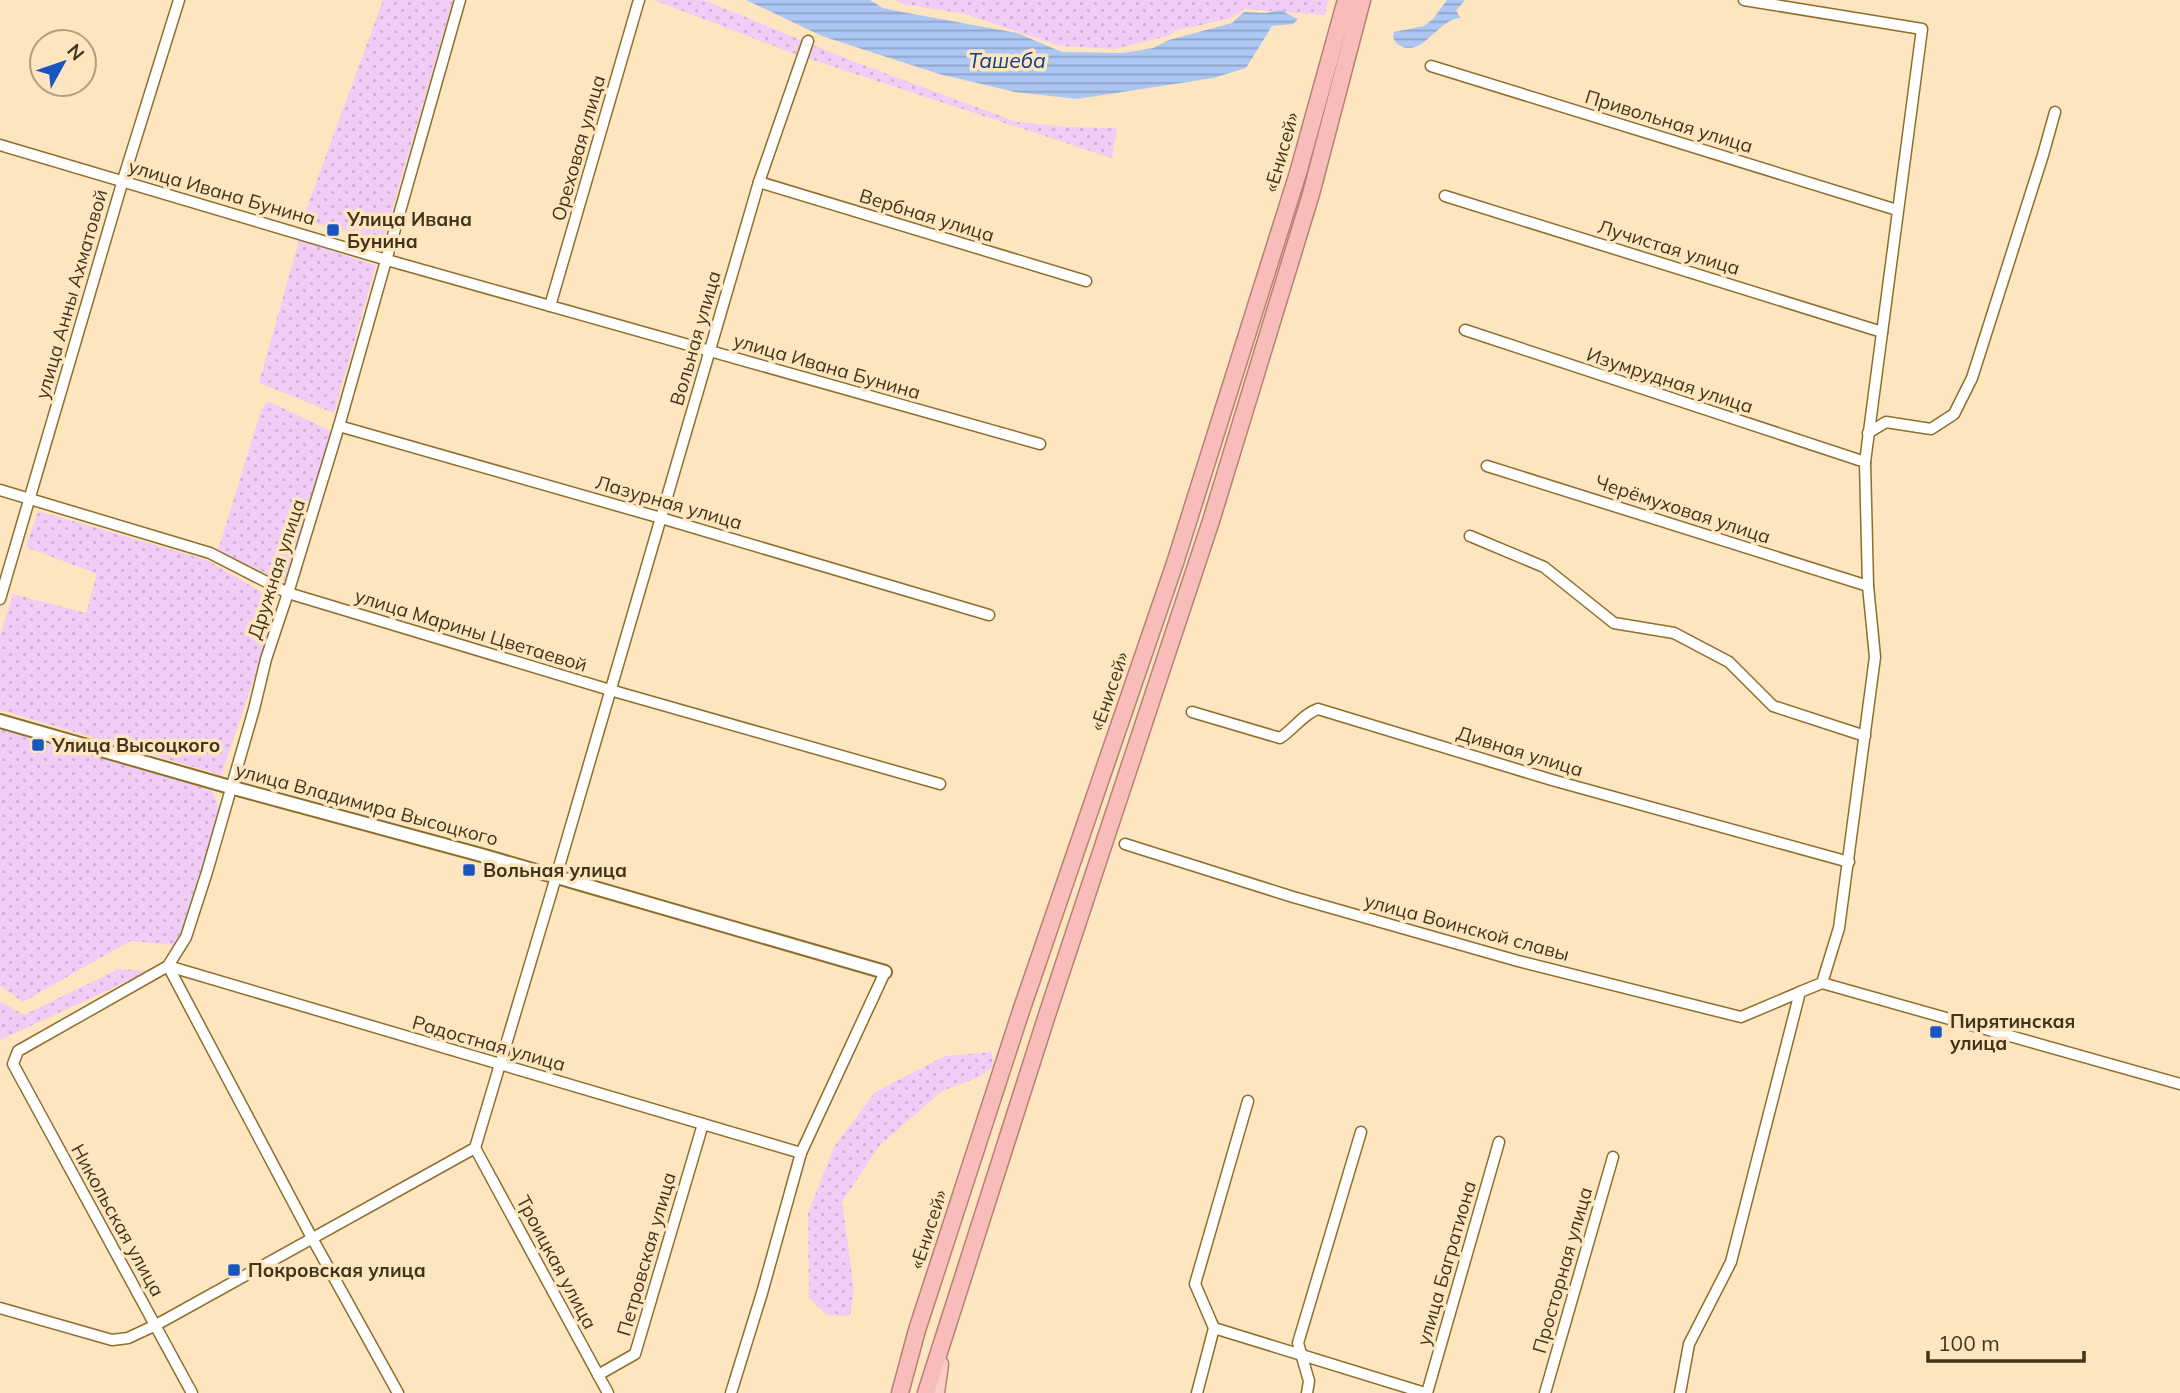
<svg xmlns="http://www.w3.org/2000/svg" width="2180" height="1393" viewBox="0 0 2180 1393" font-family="Mulish,sans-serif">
	<defs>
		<pattern id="grass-dots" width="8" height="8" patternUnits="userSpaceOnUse" patternTransform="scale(1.75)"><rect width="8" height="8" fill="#f0ccf7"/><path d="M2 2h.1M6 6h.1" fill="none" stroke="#cfb0d3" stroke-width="1.8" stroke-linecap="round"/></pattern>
		<pattern id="water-rules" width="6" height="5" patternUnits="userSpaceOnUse" patternTransform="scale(1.75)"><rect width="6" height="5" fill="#adc7f4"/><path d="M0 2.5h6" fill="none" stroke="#8ea2c5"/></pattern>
	</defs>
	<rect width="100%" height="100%" fill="#fce5bf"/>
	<g fill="url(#grass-dots)">
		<path d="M 383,0 L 453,0 L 382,244 L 372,249 C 345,229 336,221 301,224 Z"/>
		<polygon points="654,0 704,0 852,61 1017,122 1065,127 1117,128 1112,158 795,54"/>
		<polygon points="895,0 1328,0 1325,15 1244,9 1231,18 1175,31 1168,36 1114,49 1060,46 965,14 903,4"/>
		<polygon points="299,240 376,265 334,413 259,383"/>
		<polygon points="268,401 331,431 286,583 218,551 261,410"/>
		<polygon points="38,511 207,560 275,600 261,658 221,775 0,710 0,636 13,594 86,613 97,574 26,547"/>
		<polygon points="0,729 212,790 220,812 176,945 130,941 23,1002 0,986"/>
		<polygon points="119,969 149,971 0,1040 0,1001 24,1015"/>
		<polygon points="992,1052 993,1067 979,1077 942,1091 879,1146 842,1202 854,1290 850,1316 827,1315 809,1298 808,1213 834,1147 875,1092 945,1056"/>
	</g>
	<g fill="url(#water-rules)">
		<polygon points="746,0 870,0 883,8 902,12 1017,33 1062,52 1123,53 1153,48 1169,40 1232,23 1244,12 1266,13 1280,10 1298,19 1293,24 1272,26 1246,68 1213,78 1077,99 1015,92 939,74 822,36"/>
		<path d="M 1447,0 L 1465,0 L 1456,11 L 1461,18 C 1440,18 1427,50 1407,48 C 1403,48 1400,45 1396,43 L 1393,37 L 1394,32 L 1424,26 L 1433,19 Z"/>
	</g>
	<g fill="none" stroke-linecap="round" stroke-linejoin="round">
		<defs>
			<g id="minor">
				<polyline points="1431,66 1897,210"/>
				<polyline points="0,145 387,260 1040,444"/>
				<polyline points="759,182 1086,281"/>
				<polyline points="1445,196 1882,332"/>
				<polyline points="550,306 639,0"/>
				<polyline points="1465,330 1865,462"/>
				<polyline points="339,426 661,518 989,615"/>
				<polyline points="1868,433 1886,422 1931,429 1954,414 1972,378 2043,155 2055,112"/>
				<polyline points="1487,466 1868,586"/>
				<polyline points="0,490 210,553 288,593 610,690 940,784"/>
				<polyline points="1470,536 1544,567 1614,623 1674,633 1729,662 1773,706 1865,736"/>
				<polyline points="0,599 123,180 179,0"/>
				<path d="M 1192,712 L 1280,738 C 1294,729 1303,714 1318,709 L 1552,780 L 1849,862"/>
				<polyline points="1125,844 1293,897 1518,961 1741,1017 1800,992"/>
				<polyline points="168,966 801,1153"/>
				<polyline points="168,966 312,1238 398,1393"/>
				<polyline points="1822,983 2180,1084"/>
				<polyline points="475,1148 608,1393"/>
				<polyline points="0,1308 112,1340 128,1338 156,1325 475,1148 556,877 759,182 808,41"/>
				<polyline points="1214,1328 1425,1393"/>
				<polyline points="598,1375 635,1354 703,1124"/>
				<polyline points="192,1393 13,1064 18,1051 168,966 186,937 207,872 254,709 266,659 288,593 339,426 460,0"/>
				<polyline points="731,1393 762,1293 801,1153 885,972"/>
				<polyline points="1197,1393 1214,1328 1195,1284 1248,1101"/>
				<polyline points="1307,1393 1309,1381 1298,1343 1361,1132"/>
				<polyline points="1427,1393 1499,1142"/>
				<polyline points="1545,1393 1613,1157"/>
				<polyline points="1680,1393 1689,1344 1731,1262 1800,992 1822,983 1839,928 1875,657 1868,586 1865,462 1922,29 1744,0"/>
			</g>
			<polyline id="tertiary" points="0,721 230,787 481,855 885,972"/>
			<polyline id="primary" points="936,1393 940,1364"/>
			<g id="trunk">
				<polyline points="900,1393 917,1330 1021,1011 1175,563 1298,173 1346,0"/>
				<polyline points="926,1393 1046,1018 1211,521 1311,194 1362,0"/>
			</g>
		</defs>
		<use href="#minor" stroke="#8f6d2b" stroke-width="13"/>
		<use href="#tertiary" stroke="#8f6d2b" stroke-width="16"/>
		<use href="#primary" stroke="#b78176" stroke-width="19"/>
		<use href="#trunk" stroke="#b78176" stroke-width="19"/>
		<use href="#minor" stroke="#fff" stroke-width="10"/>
		<use href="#tertiary" stroke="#fff" stroke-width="12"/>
		<use href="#primary" stroke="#facdcb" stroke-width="16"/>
		<use href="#trunk" stroke="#f8bcba" stroke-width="16"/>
	</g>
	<g fill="#1955c1" stroke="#fce5bf" stroke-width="2.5">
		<rect x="326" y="223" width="14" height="14" rx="3.5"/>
		<rect x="31" y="738" width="14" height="14" rx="3.5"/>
		<rect x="462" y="863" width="14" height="14" rx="3.5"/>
		<rect x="1929" y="1025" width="14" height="14" rx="3.5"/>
		<rect x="227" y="1263" width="14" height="14" rx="3.5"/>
	</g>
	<g text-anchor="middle" stroke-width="7" stroke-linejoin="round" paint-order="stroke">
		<g font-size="19" fill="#423418" stroke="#fce5bf">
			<text transform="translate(1669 121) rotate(17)" y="7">Привольная улица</text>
			<text transform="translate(578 148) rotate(-74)" y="7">Ореховая улица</text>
			<text transform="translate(1281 152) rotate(-74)" y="7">«Енисей»</text>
			<text transform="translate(222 192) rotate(16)" y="7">улица Ивана Бунина</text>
			<text transform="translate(927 215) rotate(17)" y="7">Вербная улица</text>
			<text transform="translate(1669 247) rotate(17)" y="7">Лучистая улица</text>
			<text transform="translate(71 294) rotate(-74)" y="7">улица Анны Ахматовой</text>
			<text transform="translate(695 338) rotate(-74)" y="7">Вольная улица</text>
			<text transform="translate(827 366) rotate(16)" y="7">улица Ивана Бунина</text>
			<text transform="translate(1670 380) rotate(18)" y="7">Изумрудная улица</text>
			<text transform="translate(669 502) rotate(16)" y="7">Лазурная улица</text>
			<text transform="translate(1683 509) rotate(18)" y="7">Черёмуховая улица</text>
			<text transform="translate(276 569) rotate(-72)" y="7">Дружная улица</text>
			<text transform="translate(471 630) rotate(17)" y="7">улица Марины Цветаевой</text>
			<text transform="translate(1109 691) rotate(-71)" y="7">«Енисей»</text>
			<text transform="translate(1520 751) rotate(17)" y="7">Дивная улица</text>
			<text transform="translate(367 804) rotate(15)" y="7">улица Владимира Высоцкого</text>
			<text transform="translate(1467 927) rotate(15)" y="7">улица Воинской славы</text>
			<text transform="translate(489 1043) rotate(16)" y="7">Радостная улица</text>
			<text transform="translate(118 1220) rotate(61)" y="7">Никольская улица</text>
			<text transform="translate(928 1229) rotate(-72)" y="7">«Енисей»</text>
			<text transform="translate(646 1254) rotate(-74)" y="7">Петровская улица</text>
			<text transform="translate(557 1262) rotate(62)" y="7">Троицкая улица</text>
			<text transform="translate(1446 1263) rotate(-74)" y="7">улица Багратиона</text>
			<text transform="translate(1562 1270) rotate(-74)" y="7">Просторная улица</text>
		</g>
		<g font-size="19" font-weight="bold" fill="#423418" stroke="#fce5bf" text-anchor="start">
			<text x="347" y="226">Улица Ивана<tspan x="347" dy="22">Бунина</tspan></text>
			<text x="52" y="752">Улица Высоцкого</text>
			<text x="483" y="877">Вольная улица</text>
			<text x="1950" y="1028">Пирятинская<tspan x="1950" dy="22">улица</tspan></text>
			<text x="248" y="1277">Покровская улица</text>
		</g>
		<g font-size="21" font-style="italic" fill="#0f3d90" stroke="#fce5bf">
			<text x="1007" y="68">Ташеба</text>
		</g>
	</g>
	<g transform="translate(63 63) rotate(50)"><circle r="33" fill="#fce5bf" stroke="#b29e7c" stroke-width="2"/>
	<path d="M0-5L12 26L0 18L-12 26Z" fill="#1955c1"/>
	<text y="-10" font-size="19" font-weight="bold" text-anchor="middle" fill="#423418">N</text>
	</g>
	<path d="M1928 1351v10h156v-10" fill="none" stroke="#423418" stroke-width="3.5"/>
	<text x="1938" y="1351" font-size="21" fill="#423418" stroke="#fce5bf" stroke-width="5" paint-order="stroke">100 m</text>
</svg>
